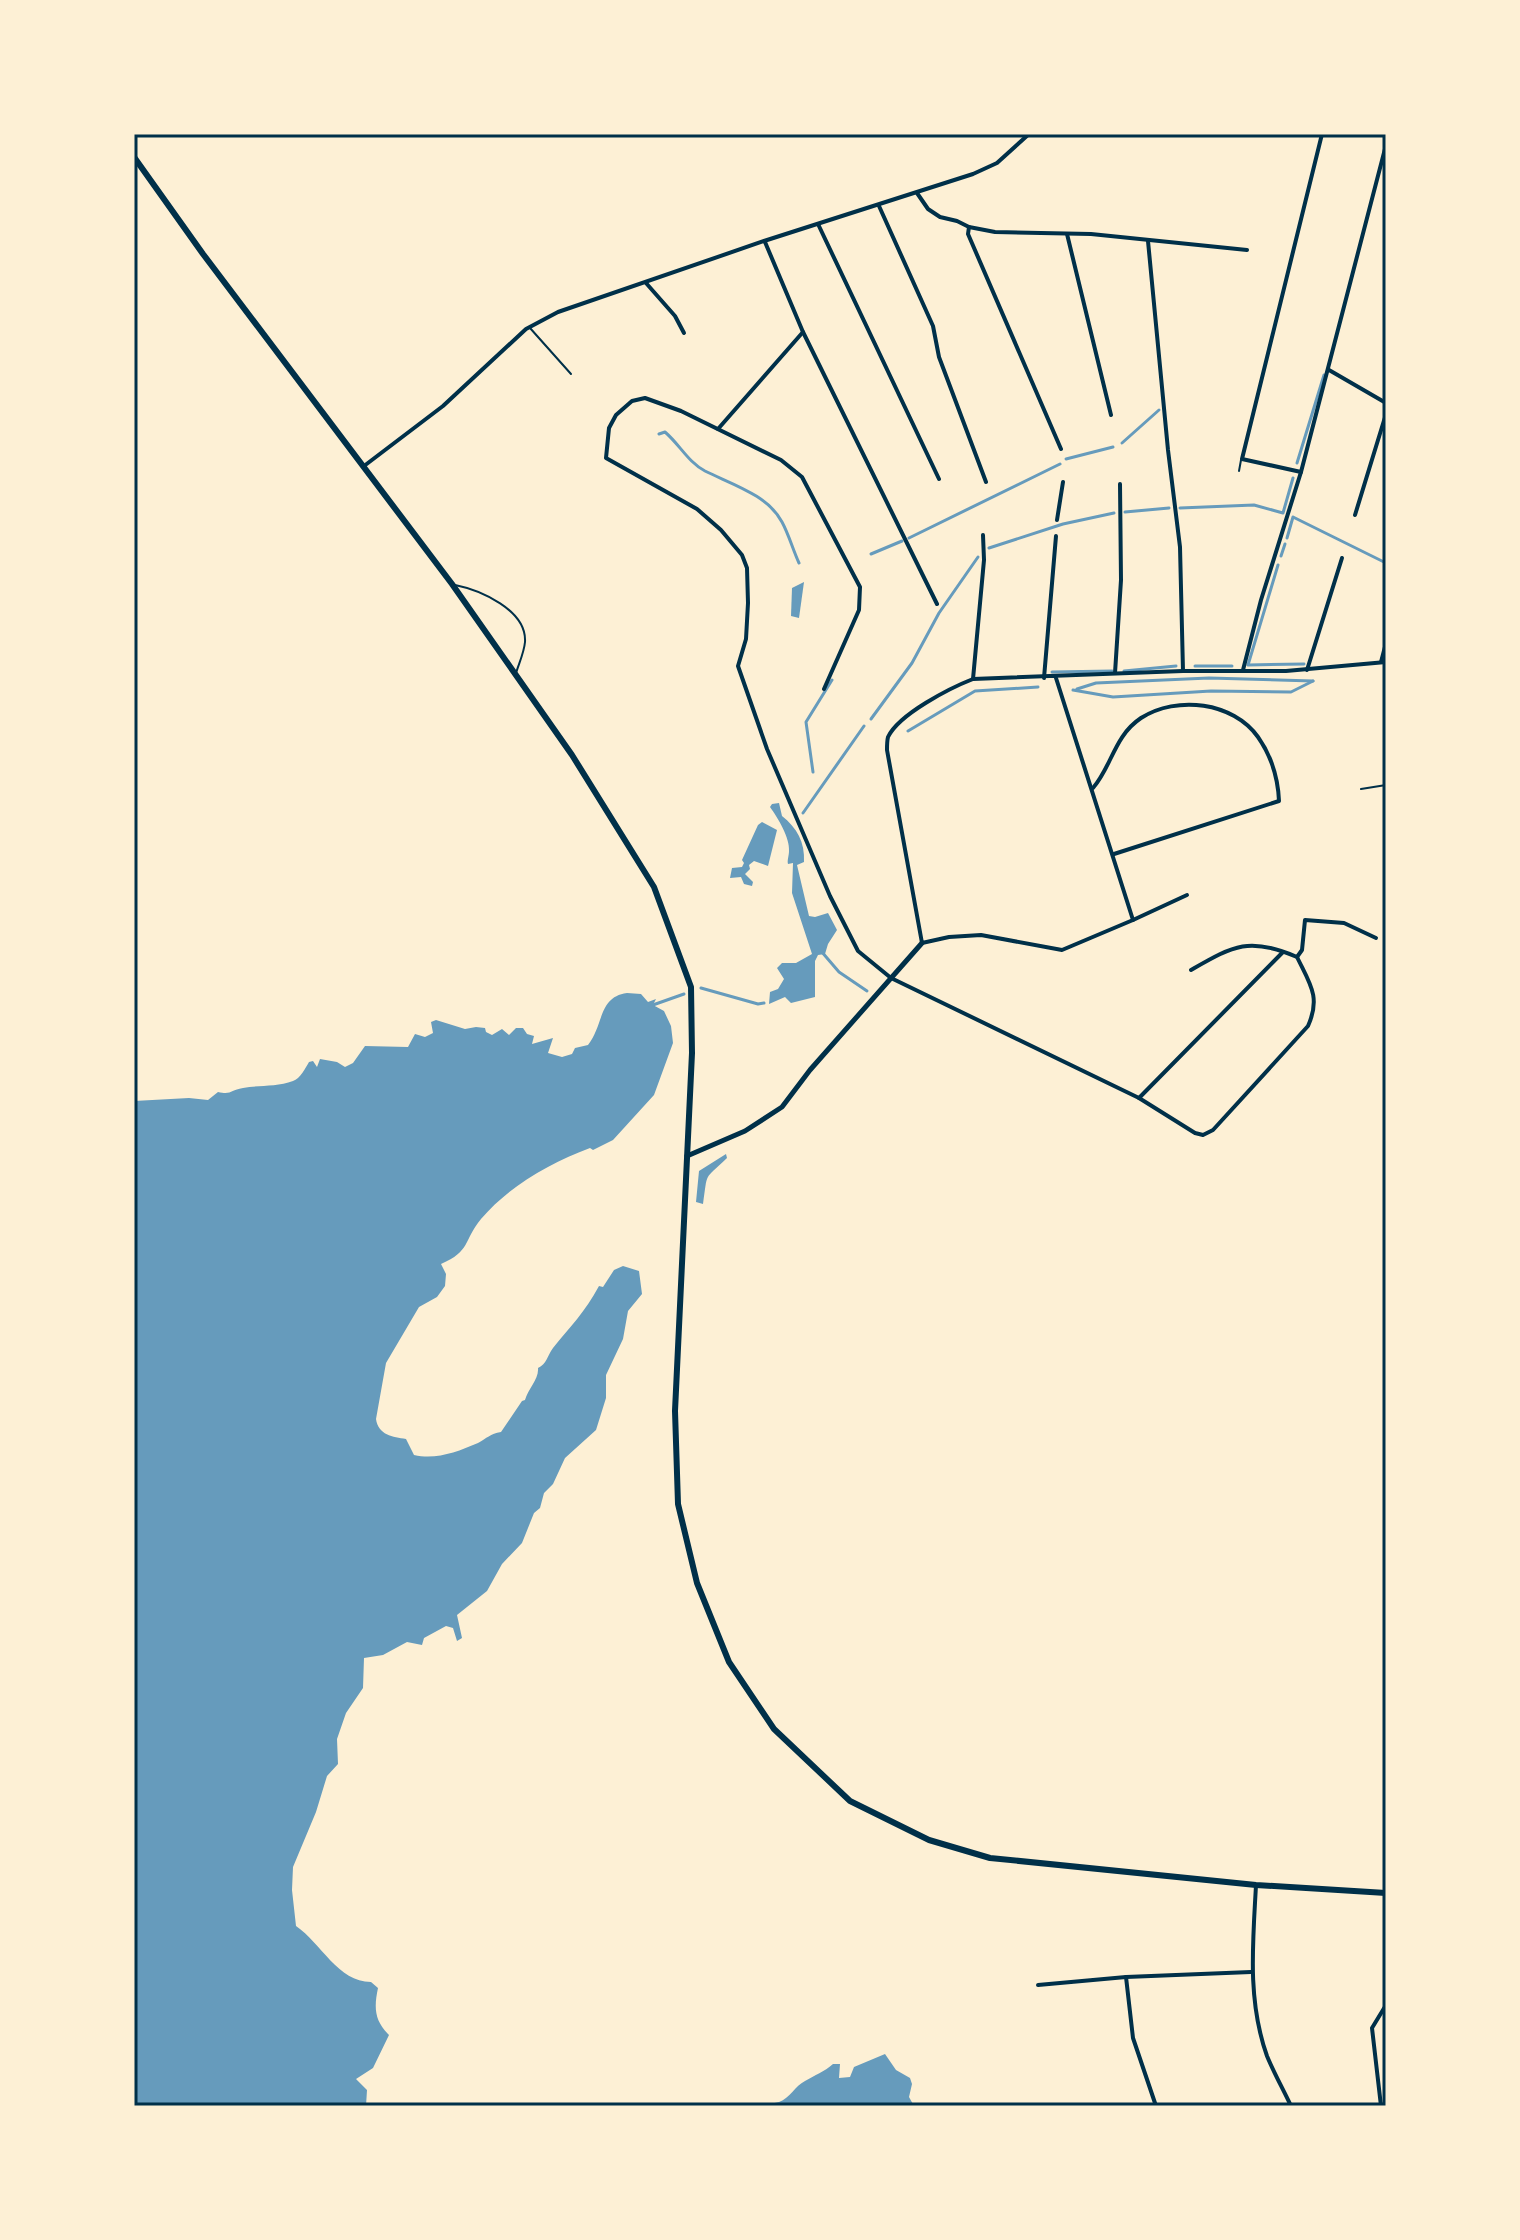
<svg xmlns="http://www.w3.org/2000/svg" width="1520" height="2240" viewBox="0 0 1520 2240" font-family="'Fira Sans',sans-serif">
	<rect width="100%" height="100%" fill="#fdf0d5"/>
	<g fill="#669bbc">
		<polygon points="804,582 799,618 791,616 792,588"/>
		<path d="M 779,803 L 782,816 C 797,828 805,842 804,862 L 797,865 L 809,916 L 815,917 L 828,913 L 837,930 L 828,944 L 825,954 L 818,955 L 815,961 L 815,997 L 791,1003 L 785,997 L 769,1004 L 770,992 L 778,989 L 784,979 L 777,968 L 782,963 L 796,963 L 812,954 L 792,893 L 793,863 L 788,864 C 787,860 789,856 789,851 C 790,838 778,818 770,807 L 772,804 Z"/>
		<polygon points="762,822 777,830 768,866 754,861 749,865 750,869 745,874 753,882 752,886 744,884 741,877 730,878 732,868 742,867 744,863 742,860 758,825"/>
		<path d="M 627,993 L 641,994 L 648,1002 L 656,999 L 653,1005 L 664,1011 L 671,1026 L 673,1043 L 654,1095 L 613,1140 L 593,1150 L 590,1148 C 550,1163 509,1186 481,1219 C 463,1241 471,1251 441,1264 L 446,1274 L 445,1286 L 437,1297 L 419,1307 L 386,1363 L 376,1419 C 378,1435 393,1437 406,1439 L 414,1455 C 436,1460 457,1452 478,1443 C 487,1438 490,1434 501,1432 L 522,1401 L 525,1400 C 528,1389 539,1379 538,1368 C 547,1364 547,1356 553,1348 C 570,1327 585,1312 599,1286 L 603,1287 L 614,1270 L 623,1266 L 639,1271 L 642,1294 L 628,1311 L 623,1339 L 606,1375 L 606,1398 L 596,1430 L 565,1458 L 553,1484 L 544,1493 L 540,1508 L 534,1513 L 522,1543 L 502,1564 L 487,1591 L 457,1615 L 462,1638 L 457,1641 L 453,1628 L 446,1626 L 424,1638 L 422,1645 L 407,1642 L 383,1655 L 364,1658 L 363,1688 L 346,1713 L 337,1739 L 338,1764 L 327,1776 L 316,1812 L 293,1867 L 292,1890 L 296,1926 C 321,1943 338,1982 371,1982 L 378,1988 C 374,2007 374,2020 389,2035 L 373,2068 L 356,2079 L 367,2090 L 366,2106 L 134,2106 L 134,1101 L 189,1098 L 208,1100 L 218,1092 C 232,1095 230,1090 243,1088 C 259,1085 277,1087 293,1081 C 300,1079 306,1067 309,1062 L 313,1061 L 317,1067 L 320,1059 L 337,1062 L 345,1067 L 353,1063 L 365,1046 L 408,1047 L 415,1034 L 425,1037 L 433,1033 L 431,1022 L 436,1020 L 465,1029 L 476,1027 L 485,1028 L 486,1032 L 492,1035 L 502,1029 L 509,1035 L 516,1028 L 523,1028 L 527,1034 L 534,1036 L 532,1044 L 553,1038 L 548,1053 L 562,1057 L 572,1054 L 575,1048 L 588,1045 C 604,1025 598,997 627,993 Z"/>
		<path d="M 726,1154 L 727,1158 C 703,1181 708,1171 703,1204 L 696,1202 L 699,1171 Z"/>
		<path d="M 885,2054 L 896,2070 L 910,2078 L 912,2084 L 909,2097 L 914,2106 L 754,2106 C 763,2102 770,2105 779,2102 C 790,2098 795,2086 805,2081 C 815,2075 824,2072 833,2064 L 840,2064 L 839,2078 L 850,2077 L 854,2067 Z"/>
	</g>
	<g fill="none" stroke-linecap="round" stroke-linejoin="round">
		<g stroke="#669bbc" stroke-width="3">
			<path d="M 659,434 L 665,432 C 680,445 688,462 705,471 C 731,484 768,495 782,522 C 789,535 793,550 799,563"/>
			<polyline points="1122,443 1159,410"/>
			<polyline points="1066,459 1113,447"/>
			<polyline points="1297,463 1324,375"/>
			<polyline points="1180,508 1254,505 1283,513 1293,478"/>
			<polyline points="1125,512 1169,508"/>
			<polyline points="909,538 1060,464"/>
			<polyline points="1287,538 1293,517 1386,563"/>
			<polyline points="989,548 1063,524 1114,513"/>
			<polyline points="871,554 902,541"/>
			<polyline points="1281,556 1285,544"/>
			<polyline points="1278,565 1248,665 1304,664"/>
			<polyline points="1195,666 1232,666"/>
			<polyline points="1124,671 1176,666"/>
			<polyline points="1052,672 1112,671"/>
			<polyline points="1077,689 1096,683 1209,678 1313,681"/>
			<polyline points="1073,690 1113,697 1211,691 1291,692 1313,681"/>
			<polyline points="871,719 912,663 939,613 978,557"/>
			<polyline points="908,731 975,691 1038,687"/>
			<polyline points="813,772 806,722 832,680"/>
			<polyline points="803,813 864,726"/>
			<polyline points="821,951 839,972 867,991"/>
			<polyline points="701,988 758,1004 764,1003"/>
			<polyline points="650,1006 684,994"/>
		</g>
		<polyline stroke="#003049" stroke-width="2" points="1361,789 1386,785"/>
		<g stroke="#003049" stroke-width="2">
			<polyline points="530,328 571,374"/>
			<polyline points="1239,471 1241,460"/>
			<path d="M 455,585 C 480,590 527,610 525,642 C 524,653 519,663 516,673"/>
		</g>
		<g stroke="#003049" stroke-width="4">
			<polyline points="917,193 928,209 940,217 957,221 969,227 995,232 1091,234 1247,250"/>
			<polyline points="879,206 933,326 939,357 986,482"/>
			<polyline points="818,224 939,479"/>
			<polyline points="969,227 968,234 1061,449"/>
			<polyline points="1067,234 1111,415"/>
			<polyline points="1148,241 1168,450 1180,547 1183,671"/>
			<polyline points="765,242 803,332 937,604"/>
			<polyline points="646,283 675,316 684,333"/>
			<polyline points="1329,370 1386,403"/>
			<polyline points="718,429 803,332"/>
			<polyline points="364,466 443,406 526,329 558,312 764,241 973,174 997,163 1029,134"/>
			<polyline points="1301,472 1242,459 1322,134"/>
			<polyline points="1355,515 1386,414"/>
			<polyline points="1057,520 1063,482"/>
			<polyline points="1381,662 1386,643"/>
			<polyline points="1243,670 1261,600 1301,472 1386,145"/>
			<polyline points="1307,670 1342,558"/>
			<polyline points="1115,673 1121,580 1120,484"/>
			<polyline points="1044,678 1056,536"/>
			<path d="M 1056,678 L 1133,920 L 1062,950 L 981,935 L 949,937 L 922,943 L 887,750 C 887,746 887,741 888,737 C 899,714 950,688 973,679 L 1183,671 L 1286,671 L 1386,662"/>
			<polyline points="973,679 984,560 983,535"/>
			<path d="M 824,689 L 859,610 L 860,587 L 802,477 L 781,460 L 681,411 L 645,398 L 632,401 L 616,415 L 609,428 L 606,458 L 697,509 L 721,530 L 742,555 L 747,568 L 748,603 L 746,639 L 738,666 L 767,749 L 830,896 L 858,951 L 891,978 L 1139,1098 L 1195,1133 L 1203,1135 L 1213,1130 L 1308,1026 C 1321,997 1310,984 1297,957 C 1249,936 1233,946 1191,970"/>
			<path d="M 1093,788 C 1112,766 1114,736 1141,718 C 1177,695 1233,702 1258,737 C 1272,757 1278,778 1279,801 L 1114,854"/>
			<polyline points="1133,920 1187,895"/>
			<polyline points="1297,957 1302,950 1305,920 1344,923 1376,938"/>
			<polyline points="1139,1098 1283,952"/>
			<path d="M 1256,1885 C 1253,1942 1247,2000 1267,2056 C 1274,2073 1283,2089 1291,2106"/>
			<polyline points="1126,1977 1133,2038 1156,2106"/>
			<polyline points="1038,1985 1126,1977 1251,1972"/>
			<polyline points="1381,2106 1372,2028 1386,2005"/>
		</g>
		<polyline stroke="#003049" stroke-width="5" points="687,1156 745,1131 782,1107 810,1070 922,943"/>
		<polyline stroke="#003049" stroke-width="6" points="134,157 203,254 452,584 572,755 654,887 691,987 692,1053 675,1411 678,1504 697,1583 729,1662 774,1729 850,1801 929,1840 990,1858 1256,1885 1386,1893"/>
	</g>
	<rect width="1520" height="2240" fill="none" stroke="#fdf0d5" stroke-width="272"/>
	<rect x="136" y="136" width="1248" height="1968" fill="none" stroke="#003049" stroke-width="3"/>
</svg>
